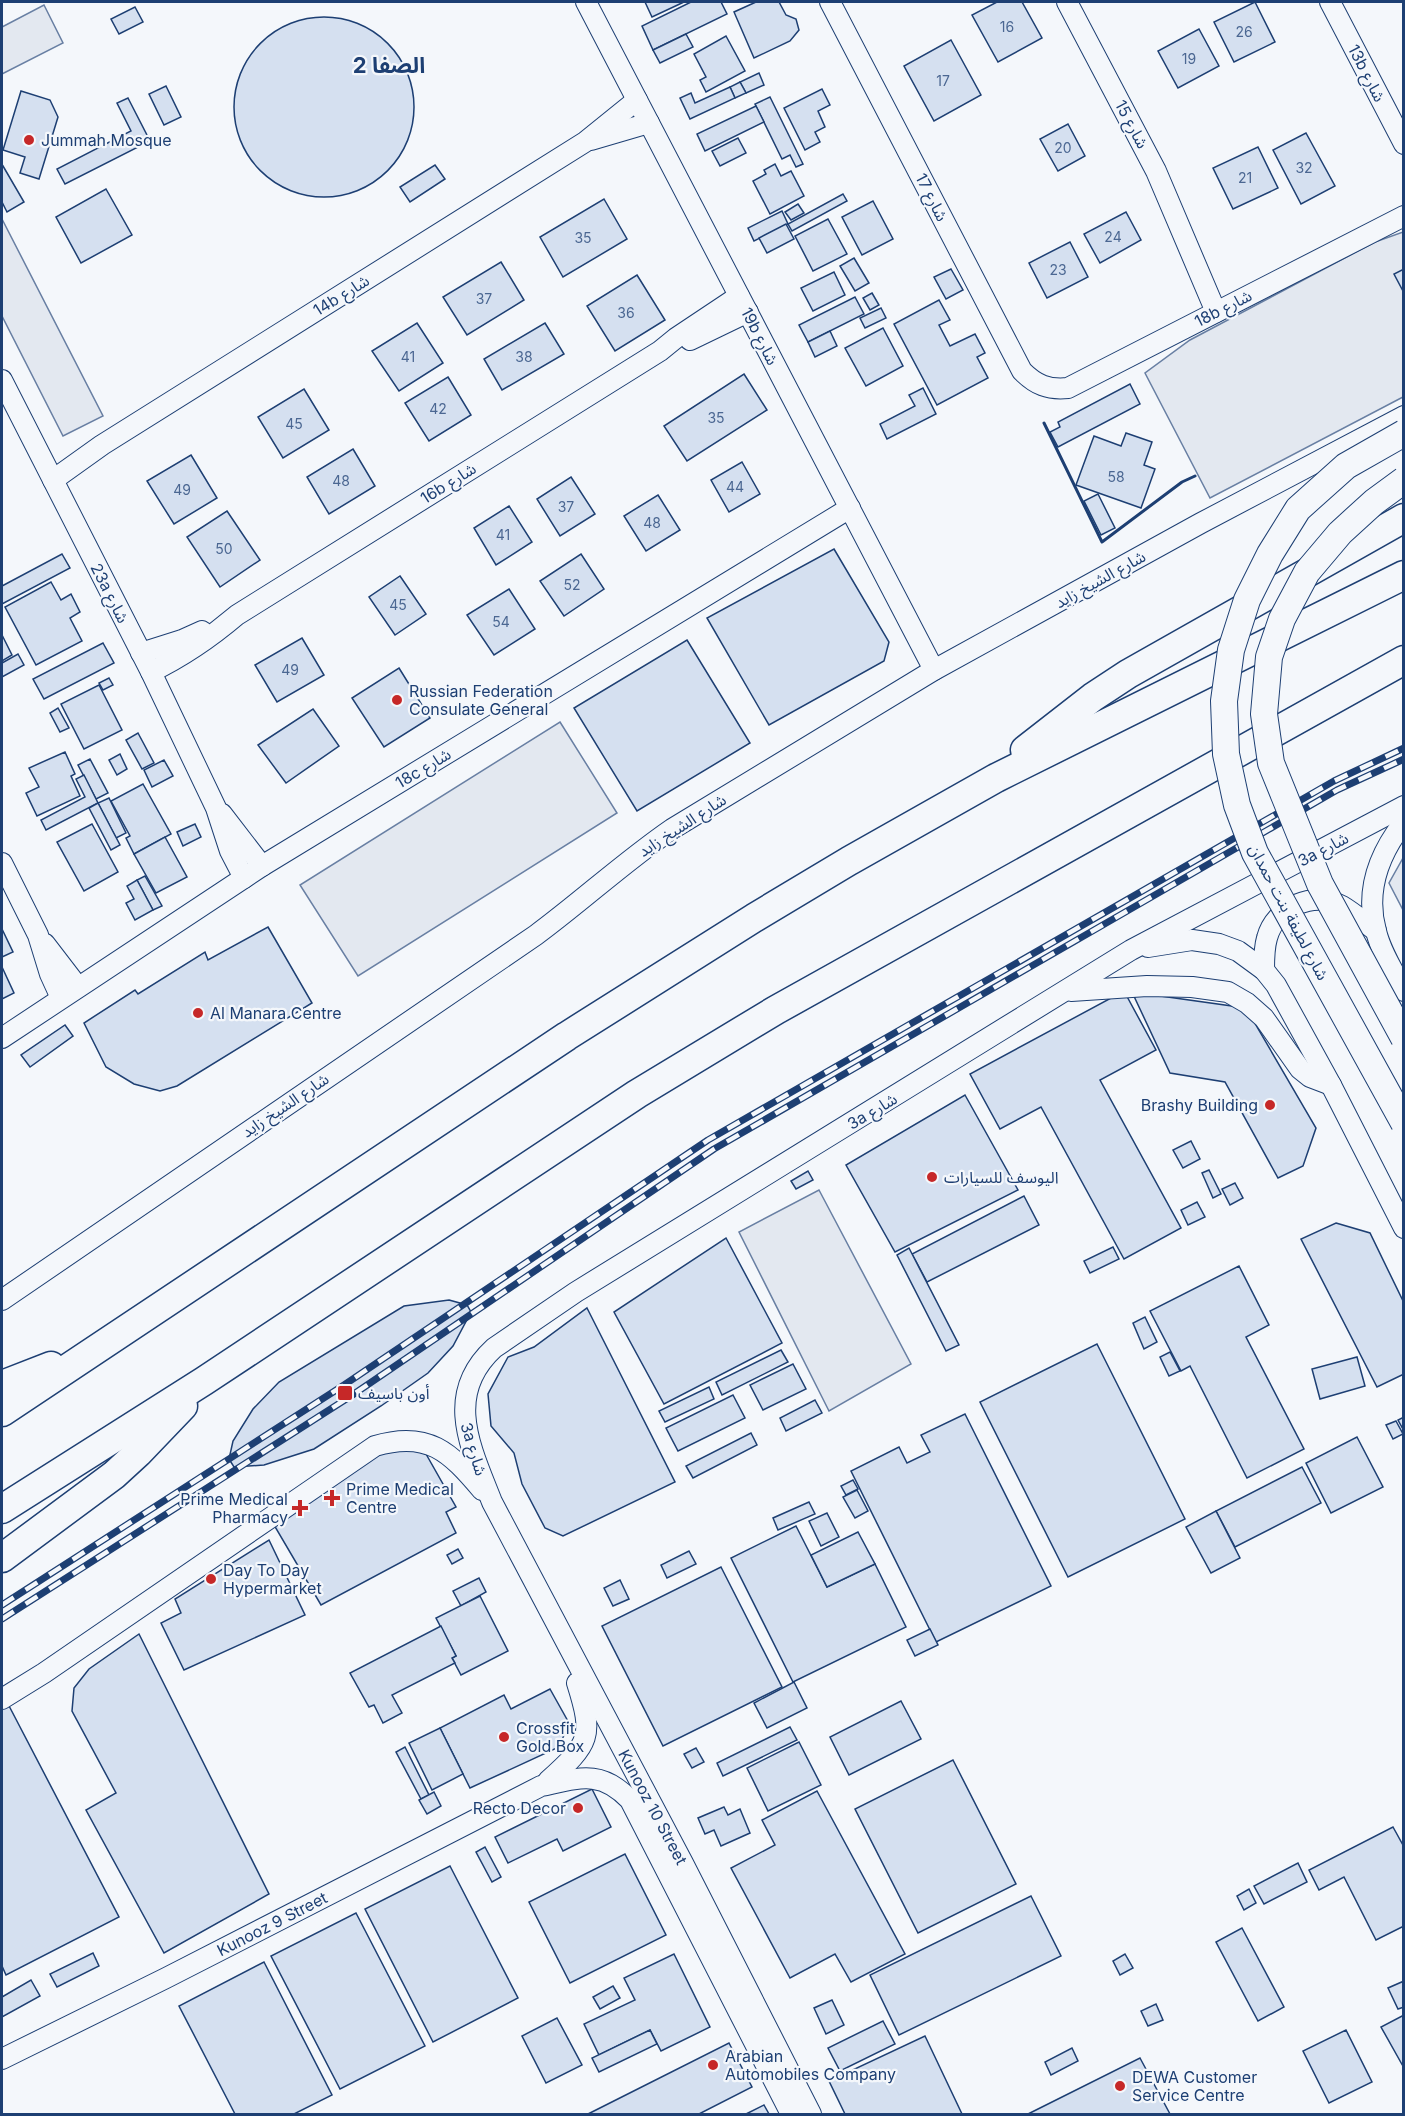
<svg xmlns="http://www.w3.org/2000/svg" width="1405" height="2116" viewBox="0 0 1405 2116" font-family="Inter,'Noto Sans Arabic',sans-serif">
	<rect width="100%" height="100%" fill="#f4f7fb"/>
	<g fill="#e3e8f0" stroke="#687fa3" stroke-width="1.5">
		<polygon points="44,5 63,43 2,74 2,27"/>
		<polygon points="2,219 103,416 63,436 2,316"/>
		<polygon points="1403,232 1403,397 1210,498 1145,373 1190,340 1375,242"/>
		<polygon points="560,722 617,813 358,976 300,885"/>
		<polygon points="1403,858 1404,910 1403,910 1389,883"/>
		<polygon points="819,1190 911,1364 829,1411 739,1232"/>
	</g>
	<g fill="#d5e0f0" stroke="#1d3f73" stroke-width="1.5">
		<polygon points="645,2 684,2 652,17"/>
		<polygon points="691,2 721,2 727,14 653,50 642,26"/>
		<polygon points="756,2 779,2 786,15 796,19 799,30 790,41 754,58 734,12"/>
		<polygon points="997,2 1022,2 1042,38 998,62 972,15"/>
		<polygon points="1255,2 1275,42 1234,62 1214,22"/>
		<polygon points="135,7 143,22 119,34 111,19"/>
		<circle cx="324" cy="107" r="90"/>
		<polygon points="1199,29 1219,66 1178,88 1158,51"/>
		<polygon points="686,34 693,47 660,63 653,50"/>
		<polygon points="726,36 745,71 706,92 700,80 706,77 694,54"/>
		<polygon points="951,40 981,95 934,121 904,66"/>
		<polygon points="759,73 764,85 746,93 740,82"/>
		<polygon points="740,82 746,93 735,98 730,87"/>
		<polygon points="166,86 181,117 164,125 149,94"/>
		<polygon points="730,87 735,98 690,119 680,98 691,93 695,103"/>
		<polygon points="822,89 830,105 818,111 825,127 815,132 820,142 805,150 784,108"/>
		<polygon points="21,91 50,100 58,117 39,179 20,173 25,157 3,150"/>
		<polygon points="770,97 803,164 796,167 790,155 782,159 755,104"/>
		<polygon points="128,98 150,141 65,184 57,169 131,131 117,103"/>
		<polygon points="756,106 764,122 705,151 697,134"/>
		<polygon points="1068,124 1085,156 1058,171 1040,139"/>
		<polygon points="1306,133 1335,186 1301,204 1273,150"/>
		<polygon points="738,138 746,153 720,166 712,151"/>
		<polygon points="1258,147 1278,188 1233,209 1213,168"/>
		<polygon points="775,164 781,176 791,171 804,196 770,214 753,181 766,174 764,170"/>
		<polygon points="435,165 445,179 410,202 400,187"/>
		<polygon points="3,166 24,202 7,212 2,202 2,167"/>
		<polygon points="106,189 132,235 81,263 56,217"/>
		<polygon points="843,194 847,201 792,231 788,224"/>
		<polygon points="604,199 627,239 563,277 540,237"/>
		<polygon points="873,201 893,239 862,255 842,217"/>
		<polygon points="798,204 804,213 791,220 785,212"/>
		<polygon points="782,211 788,224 754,241 748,228"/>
		<polygon points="1126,212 1141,240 1100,263 1084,234"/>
		<polygon points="828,219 847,254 813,271 795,236"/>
		<polygon points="786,224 794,239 767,253 759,238"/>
		<polygon points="1070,242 1088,277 1047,298 1029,263"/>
		<polygon points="854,258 869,283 855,291 840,266"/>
		<polygon points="501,262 524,300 467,335 443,297"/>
		<polygon points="951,269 963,290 946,299 934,277"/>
		<polygon points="1404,269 1404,293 1394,274"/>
		<polygon points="834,272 845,295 813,311 801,288"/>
		<polygon points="637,275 665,320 615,351 587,306"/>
		<polygon points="872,293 879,305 870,310 863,298"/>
		<polygon points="855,297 864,314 808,342 799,325"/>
		<polygon points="939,300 950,320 939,325 950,346 975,334 985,353 977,357 988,378 937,405 894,324"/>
		<polygon points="881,308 886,318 865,328 860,318"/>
		<polygon points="417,323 443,363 399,391 372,351"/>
		<polygon points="545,323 564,354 502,390 484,359"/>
		<polygon points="883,328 903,366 866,386 845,348"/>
		<polygon points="830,331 837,346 815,357 808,342"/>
		<polygon points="744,374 767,410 687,461 664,426"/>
		<polygon points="448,377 471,415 429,441 405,403"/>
		<polygon points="1130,384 1140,404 1058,447 1050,432 1060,427 1058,422"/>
		<polygon points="923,388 936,414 887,439 880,424 915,406 909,395"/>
		<polygon points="304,389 329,430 283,458 258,417"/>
		<polygon points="1126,433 1152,442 1144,465 1155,469 1141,508 1076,485 1094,436 1121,446"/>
		<polygon points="353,449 375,486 329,514 307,477"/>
		<polygon points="191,455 217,498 174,524 147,481"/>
		<polygon points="742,462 760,494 729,512 711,480"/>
		<polygon points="571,477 595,514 560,536 537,499"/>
		<polygon points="1098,494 1115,528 1101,535 1084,501"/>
		<polygon points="658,495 680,530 646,551 624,516"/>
		<polygon points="509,506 532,542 496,565 474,528"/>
		<polygon points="227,511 260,560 220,587 187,537"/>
		<polygon points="834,549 889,642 884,661 769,725 707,618"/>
		<polygon points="62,554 70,568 2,604 2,586"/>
		<polygon points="581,554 604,589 564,616 540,581"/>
		<polygon points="400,576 426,614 395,635 369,597"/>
		<polygon points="51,582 61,600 71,594 80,612 70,618 82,641 36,665 5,607"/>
		<polygon points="509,589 535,629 494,655 467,615"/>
		<polygon points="2,635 12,655 2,661"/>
		<polygon points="302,638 324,675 277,702 255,665"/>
		<polygon points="687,640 750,743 637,811 574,708"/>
		<polygon points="103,643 114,663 44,699 33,679"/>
		<polygon points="18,654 24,665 2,677 2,663"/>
		<polygon points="399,668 430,718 384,747 352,698"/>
		<polygon points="109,678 113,685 103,690 99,683"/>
		<polygon points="99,685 122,730 84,749 61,704"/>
		<polygon points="58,708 69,728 60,732 50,713"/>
		<polygon points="313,709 339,746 286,783 258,745"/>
		<polygon points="138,733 154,763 142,769 126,740"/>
		<polygon points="65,752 75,774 71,776 80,796 37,816 26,793 39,787 29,768"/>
		<polygon points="120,754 127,769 117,775 109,760"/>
		<polygon points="90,759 108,793 96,799 78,765"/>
		<polygon points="164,760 173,776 152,787 144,770"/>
		<polygon points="84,775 98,803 46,830 41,820 85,797 76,779"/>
		<polygon points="143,784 171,834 134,854 126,838 130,836 111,801"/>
		<polygon points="109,798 126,833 116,838 98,803"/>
		<polygon points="98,803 120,845 111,850 89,808"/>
		<polygon points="92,824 118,872 84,891 57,842"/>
		<polygon points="195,824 201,837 183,846 177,832"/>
		<polygon points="165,837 187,877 156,893 134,854"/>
		<polygon points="145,876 162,906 153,910 137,880"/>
		<polygon points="137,880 153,910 135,920 126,903 134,899 127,886"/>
		<polygon points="268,927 312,1003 177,1086 160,1091 134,1084 106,1067 84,1023 135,990 138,994 205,952 208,960"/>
		<polygon points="2,929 13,952 2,957"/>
		<polygon points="2,967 14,993 2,999"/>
		<polygon points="1124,991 1156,1050 1100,1080 1181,1228 1124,1259 1041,1107 1000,1129 970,1074"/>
		<polygon points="1132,992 1246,1008 1316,1128 1303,1166 1278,1178 1225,1082 1170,1073"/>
		<polygon points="65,1025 73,1036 30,1067 21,1055"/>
		<polygon points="965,1095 1018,1190 895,1252 846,1165"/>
		<polygon points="1191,1141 1200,1159 1183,1168 1173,1150"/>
		<polygon points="1209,1170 1221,1194 1213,1198 1202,1173"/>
		<polygon points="808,1171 813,1180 796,1189 791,1181"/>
		<polygon points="1235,1183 1243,1198 1230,1205 1222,1189"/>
		<polygon points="1024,1196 1039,1225 927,1282 912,1254"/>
		<polygon points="1197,1202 1205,1217 1188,1225 1181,1210"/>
		<polygon points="1336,1223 1370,1233 1404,1303 1404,1374 1377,1387 1301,1239"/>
		<polygon points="726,1238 782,1343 664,1404 614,1312"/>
		<polygon points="1113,1247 1119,1259 1090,1273 1084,1261"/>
		<polygon points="909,1248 959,1345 946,1351 897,1255"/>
		<polygon points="1239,1266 1269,1325 1246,1337 1304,1449 1247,1478 1190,1366 1181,1371 1150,1311"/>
		<polygon points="449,1300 467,1305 471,1312 453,1346 428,1373 381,1406 314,1449 264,1465 234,1467 229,1459 233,1441 253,1409 279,1382 404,1306"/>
		<polygon points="587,1308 675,1482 563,1536 545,1528 522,1484 514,1453 491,1426 488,1394 508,1357 534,1347"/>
		<polygon points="1145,1317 1157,1342 1144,1349 1133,1323"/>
		<polygon points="1097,1344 1185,1519 1068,1577 980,1402"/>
		<polygon points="781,1350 788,1362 722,1395 716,1382"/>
		<polygon points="1170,1352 1180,1371 1169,1376 1160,1357"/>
		<polygon points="1357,1357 1365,1386 1320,1399 1312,1369"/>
		<polygon points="793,1364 806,1389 763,1410 750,1385"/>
		<polygon points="709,1387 714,1399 665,1422 659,1411"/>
		<polygon points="733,1395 745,1418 678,1451 666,1428"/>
		<polygon points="815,1400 822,1413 786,1431 780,1418"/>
		<polygon points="965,1414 1051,1586 936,1642 851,1471 899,1447 907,1463 930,1452 921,1435"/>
		<polygon points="1404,1417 1404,1431 1398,1420"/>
		<polygon points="1396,1421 1403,1434 1393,1439 1386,1425"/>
		<polygon points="751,1433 757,1445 693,1478 686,1466"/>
		<polygon points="1357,1437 1383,1487 1331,1513 1306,1463"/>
		<polygon points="395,1444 426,1454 456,1507 446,1512 456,1533 321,1605 274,1525"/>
		<polygon points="1302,1467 1321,1503 1235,1547 1216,1511"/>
		<polygon points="853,1480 858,1489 846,1495 841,1486"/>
		<polygon points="857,1490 868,1511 855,1518 843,1497"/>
		<polygon points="809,1502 815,1514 778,1530 773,1518"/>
		<polygon points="1216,1511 1240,1558 1211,1573 1186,1527"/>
		<polygon points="827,1513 839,1537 821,1546 809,1521"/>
		<polygon points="796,1526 827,1587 875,1564 906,1627 793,1682 731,1558"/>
		<polygon points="858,1532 875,1564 827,1587 811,1555"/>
		<polygon points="269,1540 305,1615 184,1670 161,1623 181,1613 175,1599"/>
		<polygon points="458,1549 463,1558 452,1564 447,1555"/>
		<polygon points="689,1551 696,1564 667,1578 661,1565"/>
		<polygon points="721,1567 782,1687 663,1746 602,1626"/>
		<polygon points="479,1578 486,1592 461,1606 453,1591"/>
		<polygon points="620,1580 629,1599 613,1606 604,1588"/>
		<polygon points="480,1596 508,1651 461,1675 452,1658 456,1656 436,1618"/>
		<polygon points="441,1626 456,1656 452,1658 455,1663 392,1695 402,1713 383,1723 374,1705 369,1707 350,1673"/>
		<polygon points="930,1629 938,1645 915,1656 907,1640"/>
		<polygon points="139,1634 269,1894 164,1953 86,1810 116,1793 72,1711 74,1688 89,1669"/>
		<polygon points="794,1682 807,1708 767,1728 754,1703"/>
		<polygon points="550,1689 569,1723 559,1747 470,1788 440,1728 504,1695 511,1709"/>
		<polygon points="901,1701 921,1739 849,1775 830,1737"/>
		<polygon points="7,1702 119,1917 6,1975 2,1966 2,1705"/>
		<polygon points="790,1727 797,1740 723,1776 717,1763"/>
		<polygon points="440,1728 463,1774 432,1790 409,1743"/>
		<polygon points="799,1742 821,1785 768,1811 747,1768"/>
		<polygon points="405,1747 429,1795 421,1799 396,1752"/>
		<polygon points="696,1748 704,1762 692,1768 684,1754"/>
		<polygon points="953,1760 1016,1884 918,1933 855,1809"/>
		<polygon points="592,1789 611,1827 563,1851 557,1839 508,1863 495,1837"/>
		<polygon points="817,1791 905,1954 851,1982 835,1954 790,1978 731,1868 775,1845 762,1820"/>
		<polygon points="434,1792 441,1806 427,1814 419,1800"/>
		<polygon points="724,1807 728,1815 740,1809 750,1833 721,1846 714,1830 705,1834 698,1818"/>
		<polygon points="1393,1827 1404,1847 1404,1926 1376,1940 1344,1877 1319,1890 1309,1870"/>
		<polygon points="485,1847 501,1877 492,1882 476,1852"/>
		<polygon points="625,1854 666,1935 570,1983 529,1902"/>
		<polygon points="1298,1863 1307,1882 1264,1904 1254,1886"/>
		<polygon points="450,1866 518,1998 433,2042 365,1909"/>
		<polygon points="1249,1889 1256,1903 1244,1910 1237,1896"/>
		<polygon points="1031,1896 1061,1956 899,2035 870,1975"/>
		<polygon points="356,1913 425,2046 340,2089 271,1956"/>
		<polygon points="1242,1928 1284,2007 1258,2021 1216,1942"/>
		<polygon points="93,1953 99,1966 57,1987 50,1974"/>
		<polygon points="674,1954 710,2027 661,2051 650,2030 599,2055 584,2024 635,2000 624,1978"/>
		<polygon points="1125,1954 1133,1968 1120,1975 1113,1961"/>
		<polygon points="264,1962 332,2095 294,2114 235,2114 179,2006"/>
		<polygon points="31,1980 40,1996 2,2017 2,1997"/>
		<polygon points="1404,1981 1404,2007 1398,2009 1388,1988"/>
		<polygon points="613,1986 620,1998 600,2009 593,1997"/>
		<polygon points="832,2000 844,2025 826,2034 814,2008"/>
		<polygon points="1156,2004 1163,2020 1148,2026 1141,2011"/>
		<polygon points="1404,2015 1404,2068 1381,2027"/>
		<polygon points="557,2018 582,2065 546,2083 522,2036"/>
		<polygon points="883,2021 895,2044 840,2071 828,2048"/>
		<polygon points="650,2030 657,2044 599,2072 592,2058"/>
		<polygon points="1346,2030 1372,2082 1329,2103 1303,2051"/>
		<polygon points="925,2036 962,2114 845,2114 829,2081"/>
		<polygon points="729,2043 752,2087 699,2114 588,2114"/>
		<polygon points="1072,2048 1078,2061 1051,2075 1045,2062"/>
		<polygon points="1140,2058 1170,2114 1028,2114"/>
		<polygon points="764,2105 769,2114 746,2114"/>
	</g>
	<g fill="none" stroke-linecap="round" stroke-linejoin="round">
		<defs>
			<g id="minor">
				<polyline points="586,2 934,670"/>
				<path d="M 830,2 L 1022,371 C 1036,385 1048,390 1068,388 L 1404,216"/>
				<polyline points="1067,2 1156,171 1216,312"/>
				<polyline points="1330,2 1404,144"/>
				<polyline points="591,140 649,123"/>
				<polyline points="690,340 748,312"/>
				<polyline points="2,380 151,672 216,808 230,851 244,878"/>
				<polyline points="53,480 102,445 585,142 637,100"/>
				<polyline points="141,653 182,640 202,631"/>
				<path d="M 151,672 C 182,657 210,638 237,615 L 660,351 L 676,338 L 739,296"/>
				<polyline points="222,814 262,866"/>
				<path d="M 1404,822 C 1379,854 1365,891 1376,931 C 1381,952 1394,972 1404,991"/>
				<polyline points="2,863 38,935 50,974 61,998"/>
				<polyline points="45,944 78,987"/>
				<polyline points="1148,947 1192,940 1219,944 1238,951 1264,970 1276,985 1331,1085 1404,1228"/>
				<path d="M 1264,970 C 1264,959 1264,948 1267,938 C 1275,907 1314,890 1342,906 C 1354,913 1365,923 1376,931"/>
				<polyline points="1071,991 1147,986 1192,987 1228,992 1247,1003 1264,1018 1300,1069 1310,1077 1331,1085"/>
				<polyline points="2,1038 262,866 850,508"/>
				<path d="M 2,1300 L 536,935 C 582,901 624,862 672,829 L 934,670 L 1201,523 L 1404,416"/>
				<path d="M 2,1699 L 44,1673 L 375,1446 C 428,1430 450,1452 482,1490"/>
				<path d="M 548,1781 C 590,1743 594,1737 577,1683"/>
				<path id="s1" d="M 2,2059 L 166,1978 L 541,1786 C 579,1778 601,1769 630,1800 L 791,2114"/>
				<path d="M 811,2114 L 683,1863 L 492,1502 C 471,1448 443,1395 494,1348 L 576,1292 L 1131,950 L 1404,806"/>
			</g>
			<g id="highway">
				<polyline points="1025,750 1093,697 1128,674 1404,518"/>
				<polyline points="2,1385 51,1366"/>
				<polyline points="2,1412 567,1036 754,918 849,861 996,778 1404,575"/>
				<polyline points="2,1509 204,1381 637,1094 776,1010 1404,660"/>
				<polyline points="2,1558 114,1475 138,1453 183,1406"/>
			</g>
		</defs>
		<use href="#minor" stroke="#1d3f73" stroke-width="22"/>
		<use href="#highway" stroke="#1d3f73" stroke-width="31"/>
		<use href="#minor" stroke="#f4f7fb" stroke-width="20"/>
		<use href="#highway" stroke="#f4f7fb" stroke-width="28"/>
		<defs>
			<g id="rail">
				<polyline points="2,1605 344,1385 708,1140 1334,781 1404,748"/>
				<polyline points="2,1619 351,1396 714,1149 1337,790 1404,759"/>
			</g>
		</defs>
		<use href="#rail" stroke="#1d3f73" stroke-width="7"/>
		<use href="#rail" stroke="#f4f7fb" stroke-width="4.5" stroke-dasharray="14" stroke-linecap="butt"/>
		<defs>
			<g id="major-bridge">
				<polyline points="1404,433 1346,466 1298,509 1270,554 1247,600 1231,650 1224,701 1226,754 1237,805 1255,853 1404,1123"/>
				<polyline points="1404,480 1374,502 1340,533 1307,572 1282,619 1269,657 1264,714 1271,763 1320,884 1404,1038"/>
			</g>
		</defs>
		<use href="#major-bridge" stroke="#1d3f73" stroke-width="28" stroke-linecap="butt"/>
		<use href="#major-bridge" stroke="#f4f7fb" stroke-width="26"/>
		<polyline stroke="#1d3f73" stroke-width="3" points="1044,423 1102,542 1182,482 1195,476"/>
	</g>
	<g fill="#c62828" stroke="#f4f7fb" stroke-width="2">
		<circle cx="29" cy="140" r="6"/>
		<circle cx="397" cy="700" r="6"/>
		<circle cx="198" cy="1013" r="6"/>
		<circle cx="1270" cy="1105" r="6"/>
		<circle cx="932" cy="1177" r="6"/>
		<rect x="337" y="1385" width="16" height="16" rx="3"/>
		<path d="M329 1489h6v6h6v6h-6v6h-6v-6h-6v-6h6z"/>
		<path d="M297 1499h6v6h6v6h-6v6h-6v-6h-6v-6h6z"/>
		<circle cx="211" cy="1579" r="6"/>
		<circle cx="504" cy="1737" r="6"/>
		<circle cx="578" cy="1808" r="6"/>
		<circle cx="713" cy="2065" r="6"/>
		<circle cx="1120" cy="2086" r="6"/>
	</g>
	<g text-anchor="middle" stroke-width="4.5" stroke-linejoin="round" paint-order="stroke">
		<g font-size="14" fill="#4b6792">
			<text x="1007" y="32">16</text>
			<text x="1244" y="37">26</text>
			<text x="1189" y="64">19</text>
			<text x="943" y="86">17</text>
			<text x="1063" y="153">20</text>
			<text x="1304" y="173">32</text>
			<text x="1245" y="183">21</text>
			<text x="1113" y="242">24</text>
			<text x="583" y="243">35</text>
			<text x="1058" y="275">23</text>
			<text x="484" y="304">37</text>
			<text x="626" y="318">36</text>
			<text x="408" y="362">41</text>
			<text x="524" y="362">38</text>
			<text x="438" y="414">42</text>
			<text x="716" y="423">35</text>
			<text x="294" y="429">45</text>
			<text x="1116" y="482">58</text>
			<text x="341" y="486">48</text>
			<text x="735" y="492">44</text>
			<text x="182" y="495">49</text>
			<text x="566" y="512">37</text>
			<text x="652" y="528">48</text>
			<text x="503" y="540">41</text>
			<text x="224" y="554">50</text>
			<text x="572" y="590">52</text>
			<text x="398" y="610">45</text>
			<text x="501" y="627">54</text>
			<text x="290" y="675">49</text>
		</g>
		<g font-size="16" fill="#1d3f73" stroke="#f4f7fb">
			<text transform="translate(1367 73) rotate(63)" y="6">13b شارع</text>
			<text transform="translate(1132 124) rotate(62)" y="6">شارع 15</text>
			<text transform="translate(932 197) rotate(63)" y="6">شارع 17</text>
			<text transform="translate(341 295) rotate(-32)" y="6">14b شارع</text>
			<text transform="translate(1223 308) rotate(-27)" y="6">18b شارع</text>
			<text transform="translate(760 336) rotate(63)" y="6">19b شارع</text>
			<text transform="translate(448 483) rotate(-32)" y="6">16b شارع</text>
			<text transform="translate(1100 579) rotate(-29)" y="6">شارع الشيخ زايد</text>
			<text transform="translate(110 593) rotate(63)" y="6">23a شارع</text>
			<text transform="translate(423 768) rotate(-31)" y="6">18c شارع</text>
			<text transform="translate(682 825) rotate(-33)" y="6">شارع الشيخ زايد</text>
			<text transform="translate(1323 849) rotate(-28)" y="6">3a شارع</text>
			<text transform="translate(1289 912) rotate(62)" y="6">شارع لطيفة بنت حمدان</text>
			<text transform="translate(285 1105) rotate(-34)" y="6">شارع الشيخ زايد</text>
			<text transform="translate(872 1111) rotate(-31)" y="6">3a شارع</text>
			<text transform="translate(474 1449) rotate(73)" y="6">3a شارع</text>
			<text transform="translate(653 1807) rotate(62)" y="6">Kunooz 10 Street</text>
			<text dy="6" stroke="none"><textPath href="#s1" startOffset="302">Kunooz 9 Street</textPath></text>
		</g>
		<g font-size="16" fill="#1d3f73" stroke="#f4f7fb" text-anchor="start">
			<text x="41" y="146">Jummah Mosque</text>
			<text x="409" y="697">Russian Federation<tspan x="409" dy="18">Consulate General</tspan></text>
			<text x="210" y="1019">Al Manara Centre</text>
			<text x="1258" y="1111" text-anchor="end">Brashy Building</text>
			<text x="944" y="1183">اليوسف للسيارات</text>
			<text x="358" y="1399">أون باسيف</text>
			<text x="346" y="1495">Prime Medical<tspan x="346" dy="18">Centre</tspan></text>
			<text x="288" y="1505" text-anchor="end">Prime Medical<tspan x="288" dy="18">Pharmacy</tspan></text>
			<text x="223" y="1576">Day To Day<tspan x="223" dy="18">Hypermarket</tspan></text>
			<text x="516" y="1734">Crossfit<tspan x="516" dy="18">Gold Box</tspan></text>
			<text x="566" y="1814" text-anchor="end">Recto Decor</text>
			<text x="725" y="2062">Arabian<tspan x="725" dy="18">Automobiles Company</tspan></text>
			<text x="1132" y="2083">DEWA Customer<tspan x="1132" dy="18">Service Centre</tspan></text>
		</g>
		<g font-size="22" font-weight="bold" fill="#1d3f73" stroke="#f4f7fb">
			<text x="389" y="73">الصفا 2</text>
		</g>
	</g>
	<rect width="1405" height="2116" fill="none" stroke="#1d3f73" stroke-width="6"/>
</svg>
